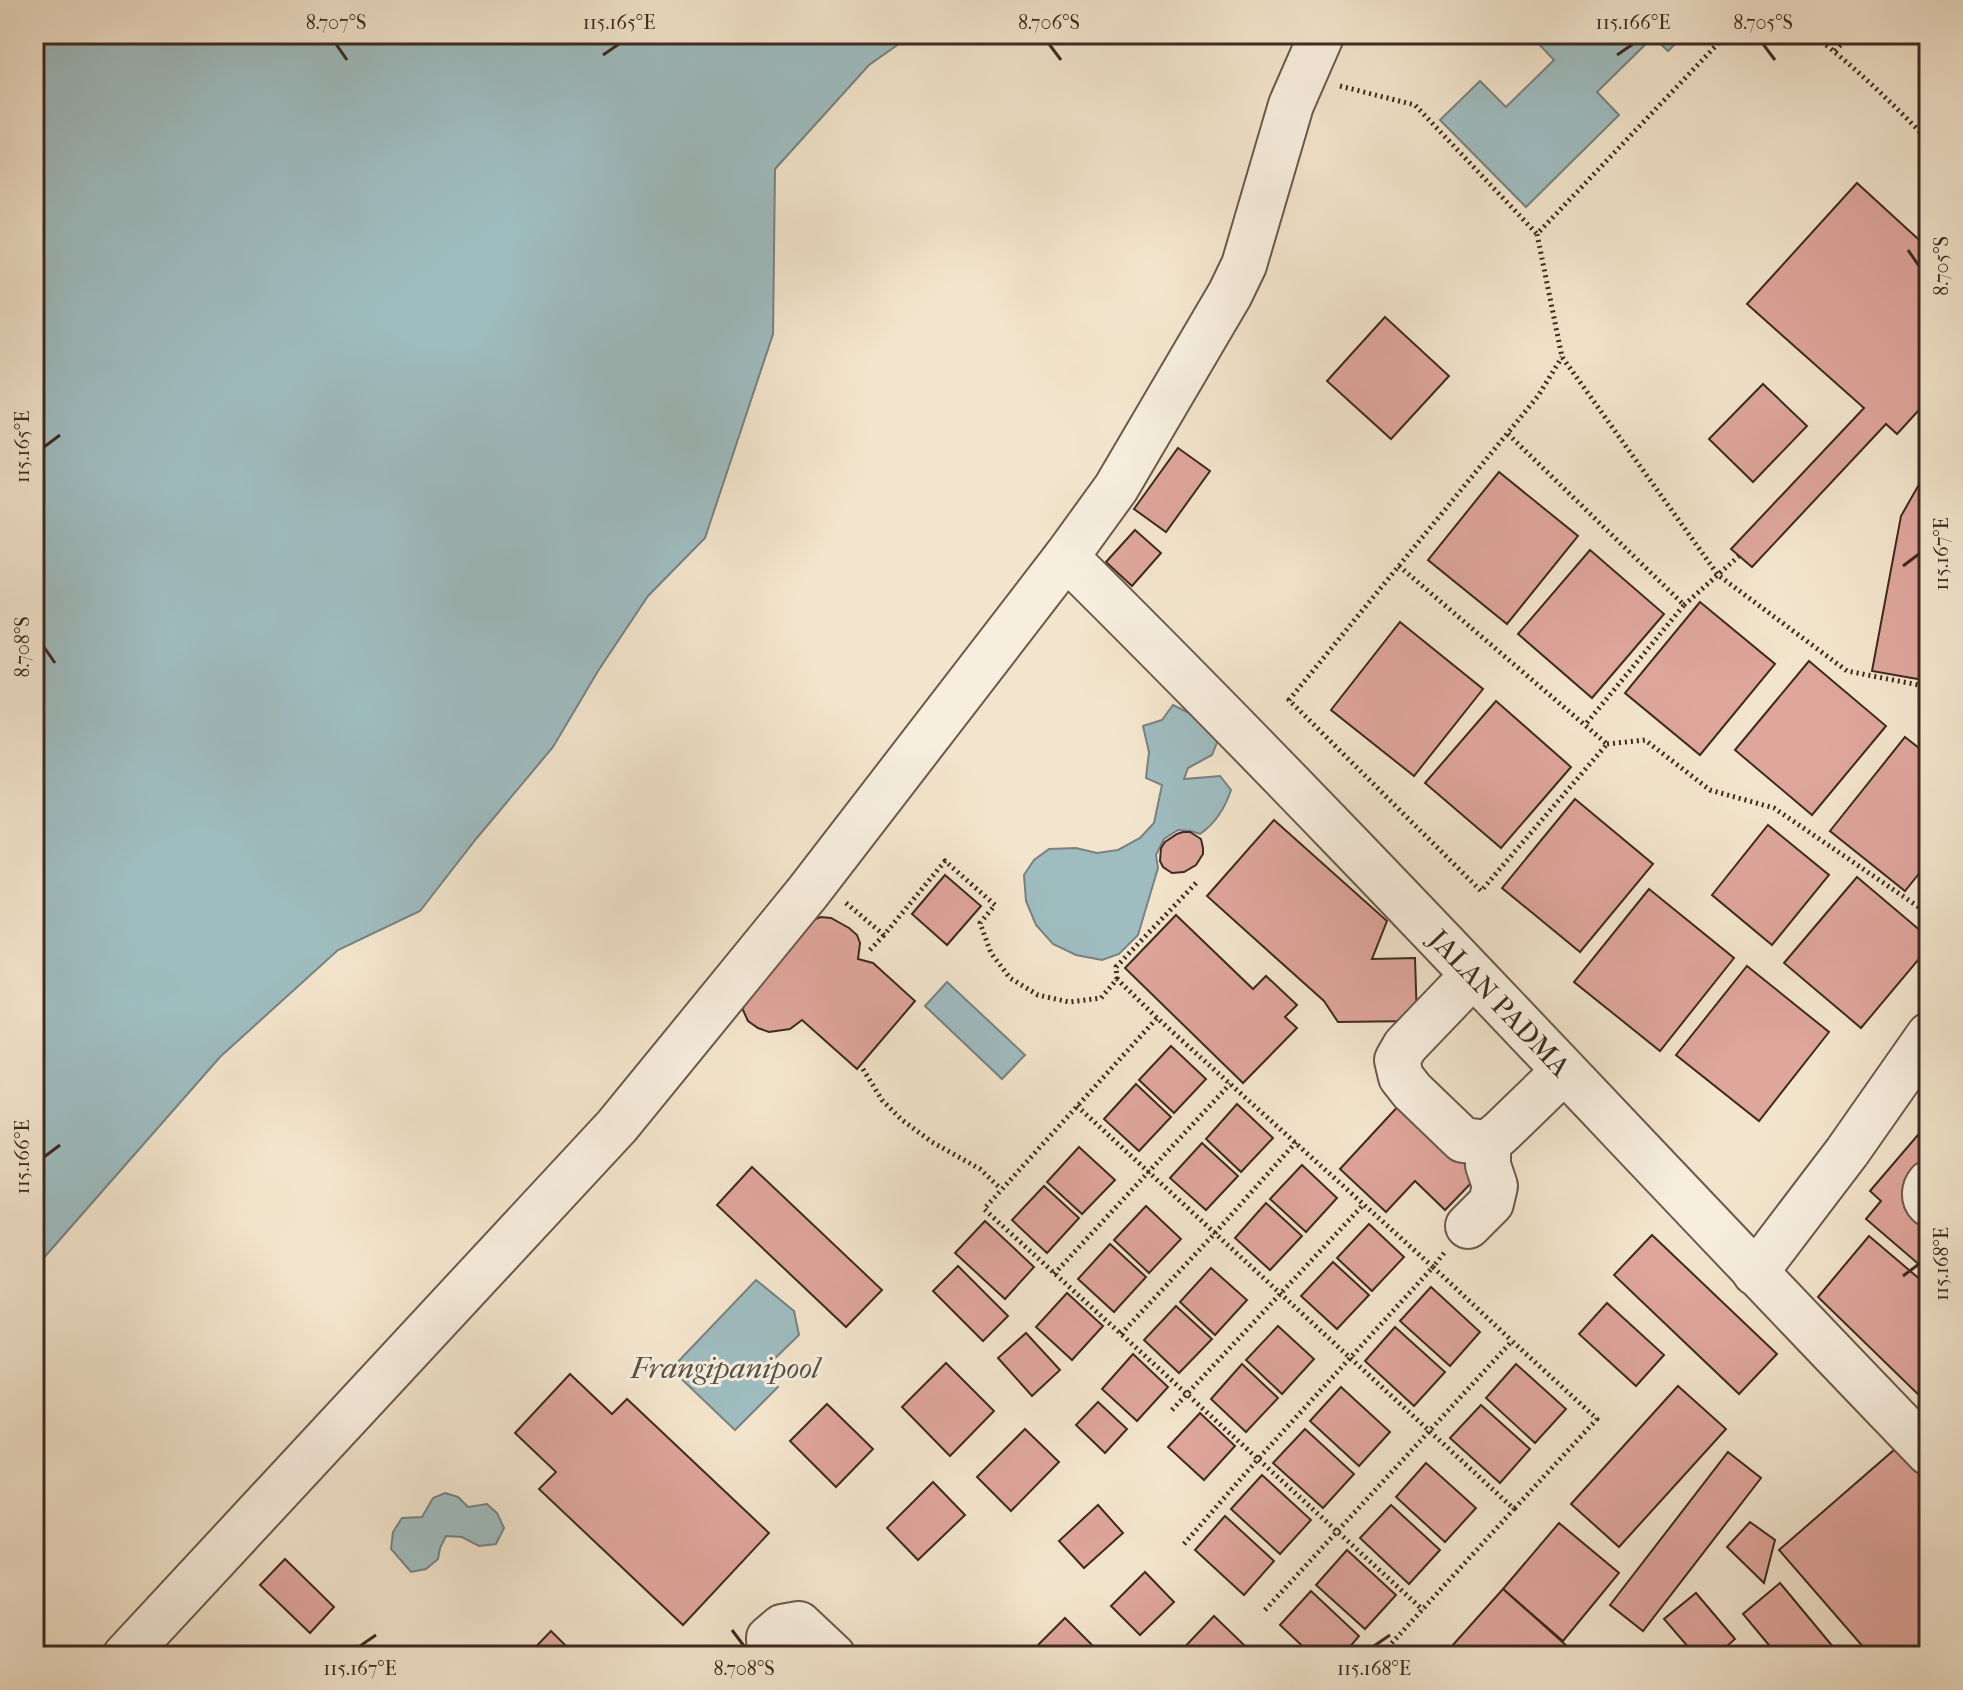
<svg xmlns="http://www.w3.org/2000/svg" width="1963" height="1690" viewBox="0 0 1963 1690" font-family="'IM FELL French Canon',serif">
	<rect width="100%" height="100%" fill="#f3e5cd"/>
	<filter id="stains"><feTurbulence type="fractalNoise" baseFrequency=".0025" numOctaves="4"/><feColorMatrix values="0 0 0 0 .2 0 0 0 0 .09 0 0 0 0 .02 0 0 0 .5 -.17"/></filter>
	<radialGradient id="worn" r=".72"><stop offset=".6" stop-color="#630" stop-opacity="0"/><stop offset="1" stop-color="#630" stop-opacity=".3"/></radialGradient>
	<g fill="#9fbdc1" stroke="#788281" stroke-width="2">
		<polygon points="34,34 913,34 869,65 775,169 773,334 705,538 648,596 598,671 553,747 476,839 420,911 338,950 220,1057 34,1269"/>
		<polygon points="1541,34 1685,34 1668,51 1653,37 1597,92 1619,115 1526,207 1440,120 1480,81 1506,107 1554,60 1535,40"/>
		<path d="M 1173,705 L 1201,719 L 1218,740 L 1212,755 L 1188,768 L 1184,779 L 1220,776 L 1231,790 C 1225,808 1216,823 1200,834 L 1191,831 L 1178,830 L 1164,839 L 1156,855 L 1158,868 L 1138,935 L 1119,954 L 1102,960 L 1076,955 L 1053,944 L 1036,925 L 1026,901 L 1024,875 L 1034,860 L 1049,849 L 1076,848 L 1097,853 L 1118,850 L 1140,838 L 1154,823 L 1162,785 L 1146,778 L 1149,752 L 1143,726 L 1162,720 Z"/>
		<polygon points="947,982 1025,1055 1002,1079 925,1006"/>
		<polygon points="756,1280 794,1311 799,1335 763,1370 778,1387 735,1430 671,1369"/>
		<polygon points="445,1493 458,1497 468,1507 487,1504 497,1513 504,1528 496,1544 479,1546 462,1537 446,1536 440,1548 438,1559 426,1569 411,1572 391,1549 393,1532 402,1518 422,1517 433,1498"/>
	</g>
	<g fill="#dfa69c" stroke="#3e2a21" stroke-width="2">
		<polygon points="1857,183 1929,249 1929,265 1925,270 1929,275 1929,399 1897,434 1886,424 1752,567 1731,549 1864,408 1747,304"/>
		<polygon points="1385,317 1449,376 1391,439 1327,381"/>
		<polygon points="1763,384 1807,426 1753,482 1709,439"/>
		<polygon points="1178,448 1210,471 1166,532 1134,509"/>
		<polygon points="1929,467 1929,681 1872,671 1901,516"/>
		<polygon points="1499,472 1578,536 1507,624 1428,560"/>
		<polygon points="1135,530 1161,553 1132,586 1106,562"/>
		<polygon points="1590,550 1664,614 1592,698 1518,634"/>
		<polygon points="1700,602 1775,664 1700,755 1625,693"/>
		<polygon points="1400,622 1483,689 1414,776 1331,710"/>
		<polygon points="1809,661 1886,726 1812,815 1735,750"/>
		<polygon points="1496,701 1571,767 1501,848 1425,783"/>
		<polygon points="1905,737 1929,756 1929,861 1905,891 1830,831"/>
		<polygon points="1575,799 1653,864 1580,952 1502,888"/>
		<polygon points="1274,820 1387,921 1372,959 1415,958 1417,1021 1338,1022 1324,1001 1207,896"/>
		<polygon points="1768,825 1829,875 1772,945 1712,895"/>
		<polygon points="1183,832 1190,832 1201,839 1203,848 1203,854 1196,865 1184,872 1172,873 1163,867 1160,861 1161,848 1165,842 1177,834"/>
		<polygon points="945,875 981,906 947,945 912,914"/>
		<polygon points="1857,877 1929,938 1929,947 1861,1028 1784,963"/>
		<polygon points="1649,889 1734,958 1660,1051 1574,982"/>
		<polygon points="1176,915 1253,989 1266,976 1297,1005 1285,1017 1297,1028 1243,1083 1125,968"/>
		<polygon points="821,917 831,918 849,928 857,935 860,943 858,959 873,963 915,1001 857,1069 802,1020 790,1029 769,1032 758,1028 748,1021 743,1010 744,999 810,921"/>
		<polygon points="1747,966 1829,1032 1759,1121 1676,1055"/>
		<polygon points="1171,1046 1206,1079 1174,1113 1139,1080"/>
		<polygon points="1136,1084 1171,1117 1139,1151 1104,1119"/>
		<polygon points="1402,1102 1478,1176 1445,1210 1415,1181 1386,1212 1340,1169"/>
		<polygon points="1237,1104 1273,1138 1241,1172 1206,1139"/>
		<polygon points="1929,1122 1929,1273 1866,1219 1881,1201 1870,1191"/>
		<polygon points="1202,1143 1238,1176 1206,1210 1170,1178"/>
		<polygon points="1079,1147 1115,1180 1082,1214 1047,1182"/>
		<polygon points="1302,1165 1337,1198 1306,1232 1270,1199"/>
		<polygon points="752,1167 882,1290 846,1327 717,1205"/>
		<polygon points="1044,1186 1079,1218 1047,1253 1012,1220"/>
		<polygon points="1266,1203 1302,1236 1270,1270 1235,1238"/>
		<polygon points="1146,1206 1181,1239 1149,1273 1114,1240"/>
		<polygon points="985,1221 1034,1267 1005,1299 955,1253"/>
		<polygon points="1369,1224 1404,1257 1372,1291 1337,1258"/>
		<polygon points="1652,1235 1777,1354 1739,1394 1614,1275"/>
		<polygon points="1869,1236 1929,1287 1929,1405 1818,1297"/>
		<polygon points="1110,1244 1146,1277 1114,1312 1078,1279"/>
		<polygon points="1333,1262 1369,1295 1337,1329 1301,1296"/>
		<polygon points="958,1266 1008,1316 983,1341 933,1291"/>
		<polygon points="1211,1268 1247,1300 1215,1335 1180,1302"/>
		<polygon points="1431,1287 1480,1332 1450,1366 1400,1321"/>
		<polygon points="1067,1293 1103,1326 1072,1360 1036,1327"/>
		<polygon points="1607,1303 1664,1355 1636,1386 1579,1334"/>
		<polygon points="1176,1306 1212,1339 1179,1373 1144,1340"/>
		<polygon points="1278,1326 1314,1359 1282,1394 1246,1360"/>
		<polygon points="1395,1327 1445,1372 1414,1406 1365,1361"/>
		<polygon points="1026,1333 1060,1370 1032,1396 998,1358"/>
		<polygon points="1133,1354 1168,1387 1137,1421 1102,1389"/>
		<polygon points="946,1363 994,1411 950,1456 902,1407"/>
		<polygon points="1242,1364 1278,1398 1246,1432 1211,1399"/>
		<polygon points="1516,1364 1566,1409 1535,1443 1486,1398"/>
		<polygon points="570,1374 612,1414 627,1399 769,1533 683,1625 539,1489 556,1472 515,1433"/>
		<polygon points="1678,1386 1726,1429 1619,1547 1571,1504"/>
		<polygon points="1341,1387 1390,1432 1359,1466 1310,1421"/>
		<polygon points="1098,1402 1127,1429 1105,1453 1076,1425"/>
		<polygon points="827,1404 873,1449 836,1487 790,1441"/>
		<polygon points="1481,1405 1530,1449 1500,1483 1450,1438"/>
		<polygon points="1200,1413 1235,1446 1204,1480 1168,1447"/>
		<polygon points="1025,1429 1059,1462 1011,1511 977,1477"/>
		<polygon points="1305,1429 1354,1474 1323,1508 1273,1463"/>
		<polygon points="1902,1443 1929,1472 1929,1636 1907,1656 1871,1656 1779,1550"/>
		<polygon points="1728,1452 1761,1478 1643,1631 1610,1605"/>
		<polygon points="1426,1463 1476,1508 1445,1542 1396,1497"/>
		<polygon points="1262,1475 1311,1520 1280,1554 1231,1509"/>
		<polygon points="933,1482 965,1515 918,1560 887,1528"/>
		<polygon points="1098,1505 1123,1533 1084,1568 1059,1541"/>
		<polygon points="1391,1505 1440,1550 1409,1584 1360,1538"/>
		<polygon points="1225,1516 1274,1561 1244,1595 1195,1550"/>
		<polygon points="1750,1522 1775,1540 1764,1583 1727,1547"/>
		<polygon points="1559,1523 1619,1573 1563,1641 1503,1589"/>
		<polygon points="1347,1550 1396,1595 1365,1629 1316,1585"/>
		<polygon points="285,1559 334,1607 310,1633 260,1585"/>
		<polygon points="1145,1572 1174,1602 1140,1635 1111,1606"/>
		<polygon points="1780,1583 1839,1654 1837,1656 1778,1656 1743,1614"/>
		<polygon points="1503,1589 1578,1656 1443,1656"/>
		<polygon points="1311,1591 1359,1636 1342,1656 1313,1656 1280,1625"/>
		<polygon points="1696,1593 1735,1639 1716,1656 1696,1656 1664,1619"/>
		<polygon points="1214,1616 1244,1645 1233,1656 1184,1656 1180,1652"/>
		<polygon points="1065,1618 1097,1650 1090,1656 1027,1656"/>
		<polygon points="551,1631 576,1656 527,1656"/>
	</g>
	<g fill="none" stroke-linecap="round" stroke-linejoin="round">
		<defs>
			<g id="minor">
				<path id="s1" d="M 1066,557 C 1361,849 1641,1155 1929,1453"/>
				<polyline points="1473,975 1405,1046 1397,1060 1401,1077 1412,1091 1463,1140 1488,1143 1500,1133 1564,1071"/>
				<path d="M 1929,1183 C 1924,1189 1923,1198 1929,1204"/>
				<polyline points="1468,1226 1491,1203 1495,1186 1488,1165 1488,1143"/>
				<polyline points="1755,1273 1847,1152 1929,1035"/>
				<polyline points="125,1656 617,1126 808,892 1066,557 1116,488 1230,294 1244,265 1291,105 1322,34"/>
				<polyline points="770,1656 769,1638 782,1627 799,1624 833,1656"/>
			</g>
		</defs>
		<use href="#minor" stroke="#6b594c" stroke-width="48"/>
		<g stroke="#3e2a21" stroke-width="5" stroke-dasharray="2 4" stroke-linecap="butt">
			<polyline points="1727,34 1537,234 1562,357 1718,575 1847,671 1929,687"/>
			<path d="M 1812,34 C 1854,66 1892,103 1929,141"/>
			<polyline points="1835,51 1850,34"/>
			<polyline points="1340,86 1415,105 1537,234"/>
			<polyline points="1508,434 1684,605 1585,725"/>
			<polyline points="1399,566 1607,744 1481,891 1289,700 1538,396 1562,357"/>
			<polyline points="1684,605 1739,556"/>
			<polyline points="1607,744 1645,740 1710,790 1774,808 1929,914"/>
			<polyline points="846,903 884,935 945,861 995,905 980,923 991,953 1010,978 1038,995 1069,1002 1101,998 1117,979 1157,1018 1433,1267 1258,1459 984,1209 1157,1018"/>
			<polyline points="870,950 884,935"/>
			<polyline points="1117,979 1116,967 1197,882"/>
			<polyline points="863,1069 882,1100 902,1120 932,1142 980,1169 1001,1189"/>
			<polyline points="1077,1106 1514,1509 1380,1656"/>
			<polyline points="1444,1253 1433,1267 1512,1341"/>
			<polyline points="1054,1274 1230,1084"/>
			<polyline points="1121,1334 1215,1233 1296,1142"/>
			<polyline points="1172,1410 1364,1204"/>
			<polyline points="1184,1544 1258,1459 1423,1610"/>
			<polyline points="1265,1610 1512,1341 1597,1419 1514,1509"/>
		</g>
		<use href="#minor" stroke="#f7eede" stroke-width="44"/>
	</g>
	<path fill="none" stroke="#3e2a21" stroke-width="3" d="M 336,44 L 347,60M 1049,44 L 1061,60M 1763,44 L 1775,60M 603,55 L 619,44M 1617,55 L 1633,44M 1908,250 L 1919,266M 44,447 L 60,435M 1903,566 L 1919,554M 44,647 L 55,663M 44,1157 L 60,1145M 1903,1276 L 1919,1264M 732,1630 L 744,1646M 360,1646 L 376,1635M 1374,1646 L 1390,1635"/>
	<g text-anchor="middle" stroke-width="6" stroke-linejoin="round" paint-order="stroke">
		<g font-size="28" fill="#3e2a21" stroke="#f7eede">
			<text dy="10" stroke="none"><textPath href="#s1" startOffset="622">JALAN PADMA</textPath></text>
		</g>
		<g font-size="30" font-style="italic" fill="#564f49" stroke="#f7eede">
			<text x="725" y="1378">Frangipanipool</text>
		</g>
	</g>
	<rect width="1963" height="1690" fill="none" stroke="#f3e5cd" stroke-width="88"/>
	<rect x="44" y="44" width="1875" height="1602" fill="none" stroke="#3e2a21" stroke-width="3"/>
	<g font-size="20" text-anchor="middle" fill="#3e2a21">
		<text x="336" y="29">8.707°S</text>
		<text x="619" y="29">115.165°E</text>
		<text x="1049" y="29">8.706°S</text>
		<text x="1633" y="29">115.166°E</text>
		<text x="1763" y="29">8.705°S</text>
		<text transform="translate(1941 266) rotate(-90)" y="7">8.705°S</text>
		<text transform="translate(22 447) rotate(-90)" y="7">115.165°E</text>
		<text transform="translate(1941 554) rotate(-90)" y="7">115.167°E</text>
		<text transform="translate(22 647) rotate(-90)" y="7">8.708°S</text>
		<text transform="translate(22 1157) rotate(-90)" y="7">115.166°E</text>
		<text transform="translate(1941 1264) rotate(-90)" y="7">115.168°E</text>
		<text x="360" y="1675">115.167°E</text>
		<text x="744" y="1675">8.708°S</text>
		<text x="1374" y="1675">115.168°E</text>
	</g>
	<rect width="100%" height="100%" filter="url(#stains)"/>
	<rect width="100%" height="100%" fill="url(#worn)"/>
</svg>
